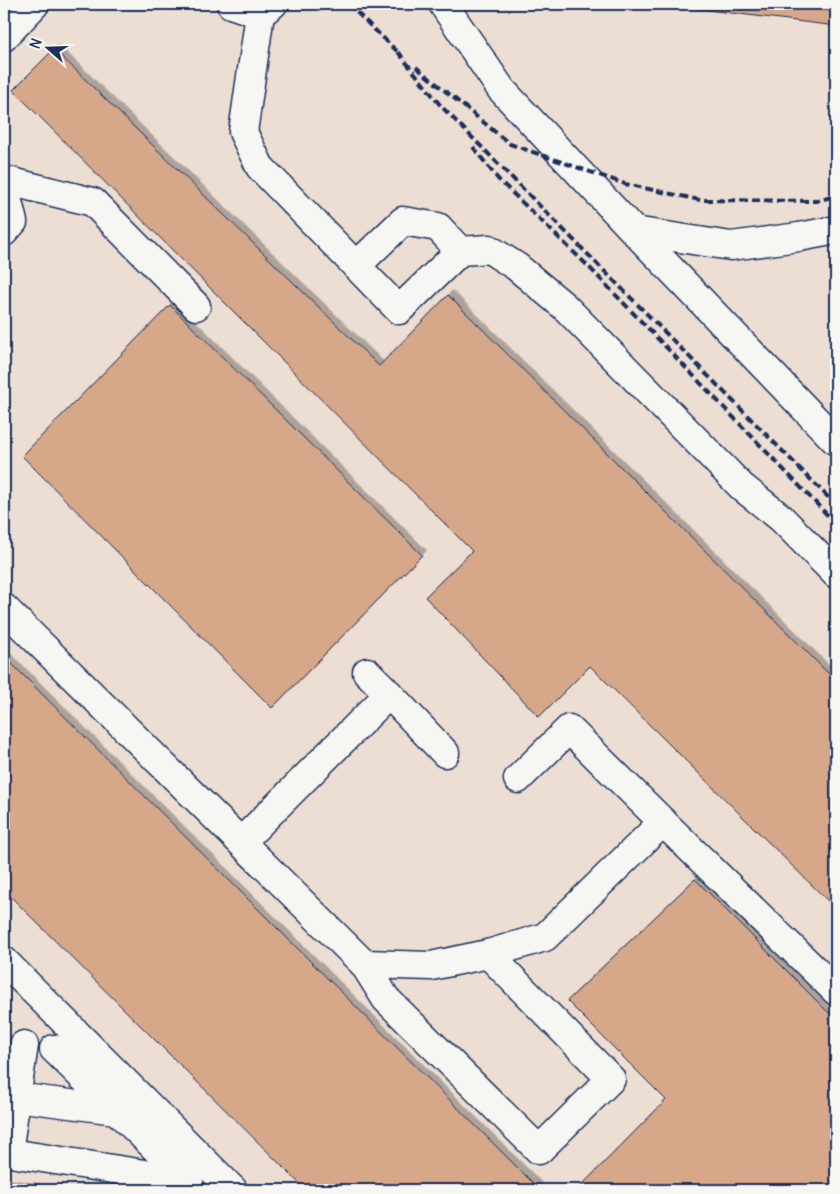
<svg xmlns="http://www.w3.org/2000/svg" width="840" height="1194" viewBox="0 0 840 1194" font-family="Delius,sans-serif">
	<defs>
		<filter id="shadow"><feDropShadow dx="4.5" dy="-4.5" stdDeviation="0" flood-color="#0004"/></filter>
	</defs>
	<rect width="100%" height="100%" fill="#f6f6f2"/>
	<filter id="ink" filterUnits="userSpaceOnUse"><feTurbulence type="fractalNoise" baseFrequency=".02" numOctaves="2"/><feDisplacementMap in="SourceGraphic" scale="10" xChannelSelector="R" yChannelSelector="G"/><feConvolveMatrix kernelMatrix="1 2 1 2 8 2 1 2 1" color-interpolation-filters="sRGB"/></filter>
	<g filter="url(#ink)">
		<rect fill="#ecded2" x="4" y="4" width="832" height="1186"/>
		<g fill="#d6a788" stroke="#1b2f5e" filter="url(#shadow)">
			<polygon points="659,4 836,4 836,26"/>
			<polygon points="54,49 379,366 448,295 836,681 836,909 590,666 539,717 425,597 472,551 13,90"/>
			<polygon points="170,305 422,555 272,708 22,456"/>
			<polygon points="4,656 540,1190 306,1190 4,890"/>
			<polygon points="695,879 836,1020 836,1190 577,1190 666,1100 567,1001"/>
			<polygon points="4,1184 47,1190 4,1190"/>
		</g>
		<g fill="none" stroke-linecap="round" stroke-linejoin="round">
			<defs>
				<g id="minor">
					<polyline points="231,4 260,14 273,4"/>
					<polyline points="443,4 501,89 634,231 836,441"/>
					<polyline points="260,14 243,132 260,167 399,310 460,251 489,249 517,267 565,307 742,487 781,518 836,574"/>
					<polyline points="4,37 35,4"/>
					<polyline points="4,180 93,202 196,306"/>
					<polyline points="4,185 13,222 4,232"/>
					<polyline points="634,231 731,246 799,237 836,230"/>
					<polyline points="356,266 403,221 438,227 460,251"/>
					<polyline points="4,608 364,964 431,966 488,954 545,937 663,822 836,991"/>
					<polyline points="367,672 389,694"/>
					<polyline points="518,779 569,729 663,822"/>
					<polyline points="241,842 389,694 445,753"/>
					<polyline points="4,961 233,1190"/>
					<polyline points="364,964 386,999 539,1150 611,1079 488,954"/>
					<polyline points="16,1097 116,1110"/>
					<polyline points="4,1152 189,1181 54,1049"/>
					<polyline points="8,1152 24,1045"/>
				</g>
			</defs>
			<use href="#minor" stroke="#1b2f5e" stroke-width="31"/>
			<use href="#minor" stroke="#f6f6f2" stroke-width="28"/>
			<g stroke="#1b2f5e" stroke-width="4" stroke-dasharray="8 4" stroke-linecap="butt">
				<polyline points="348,4 402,56"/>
				<polyline points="398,52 441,106 836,505"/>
				<polyline points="416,67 510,144 625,184 700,200 816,201 836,196"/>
				<polyline points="473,147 498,179 588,266 836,524"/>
			</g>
		</g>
	</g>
	<rect width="840" height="1194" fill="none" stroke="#f6f6f2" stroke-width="20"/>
	<rect x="10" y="10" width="820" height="1174" fill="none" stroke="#1b2f5e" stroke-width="2" filter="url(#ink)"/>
	<g transform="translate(48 48) rotate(290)" stroke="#f6f6f2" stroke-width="4" paint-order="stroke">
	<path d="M0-4L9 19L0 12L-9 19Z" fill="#1b2f5e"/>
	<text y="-8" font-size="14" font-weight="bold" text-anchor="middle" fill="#1b2f5e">N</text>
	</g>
</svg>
